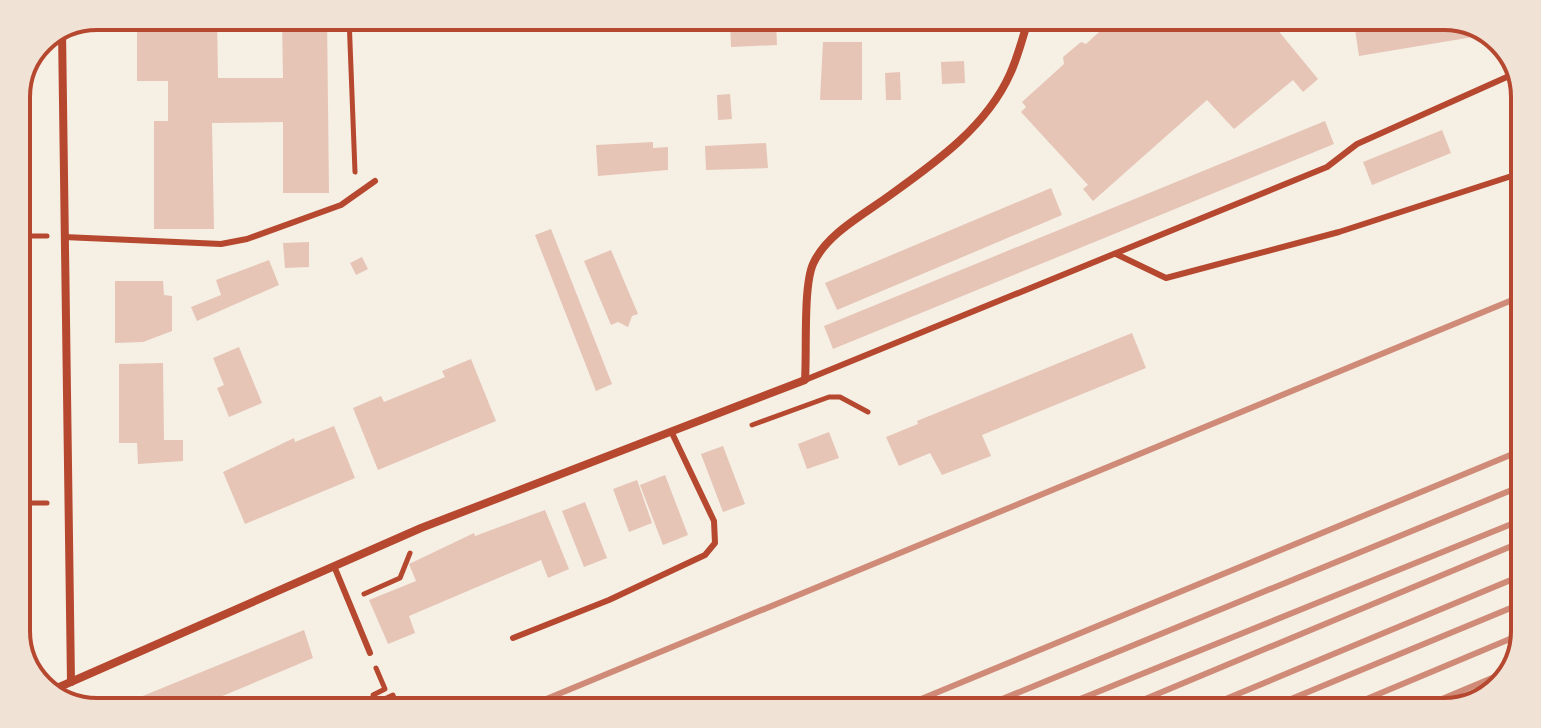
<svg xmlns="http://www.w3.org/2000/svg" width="1541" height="728" viewBox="0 0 1541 728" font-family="'Roboto Condensed',sans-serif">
	<rect width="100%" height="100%" fill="#f6efe4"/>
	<g fill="#e6c5b7">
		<polygon points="137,16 217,17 218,78 283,78 282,17 327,17 329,193 283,193 283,122 212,123 214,229 154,229 154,121 168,121 168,81 137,81"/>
		<polygon points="730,20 776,20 777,45 731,47"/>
		<polygon points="1110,22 1272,23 1318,79 1303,92 1293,80 1234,129 1207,100 1093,201 1083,189 1088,185 1021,112 1026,107 1022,102 1064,64 1063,57 1081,42 1086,44"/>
		<polygon points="1354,23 1480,24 1491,34 1359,56"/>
		<polygon points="823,42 862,42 862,100 820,100"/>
		<polygon points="964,61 965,83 942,84 941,62"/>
		<polygon points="900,72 901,100 886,100 885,73"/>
		<polygon points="730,94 732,119 718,120 717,95"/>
		<polygon points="1325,121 1334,144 833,349 824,326"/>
		<polygon points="1442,130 1451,153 1372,185 1363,162"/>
		<polygon points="653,142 653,148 668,147 668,170 598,176 596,145"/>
		<polygon points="766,143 768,168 706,170 705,146"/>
		<polygon points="1051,188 1062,215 837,310 825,283"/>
		<polygon points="551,229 612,384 596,391 535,235"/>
		<polygon points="309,242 309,267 285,268 283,243"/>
		<polygon points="611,250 638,314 632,316 628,327 618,322 611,325 584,261"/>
		<polygon points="362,257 368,269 356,275 350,263"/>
		<polygon points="269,260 279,285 197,321 191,307 221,295 216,280"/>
		<polygon points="115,281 163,281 164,295 172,296 172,331 143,342 115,343"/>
		<polygon points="1132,333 1146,368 982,435 991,456 942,475 930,453 899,466 886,437 918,424 917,421"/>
		<polygon points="239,347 262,403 229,417 217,388 224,385 213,358"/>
		<polygon points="471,359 496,421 378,470 353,408 381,396 384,402 445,377 442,371"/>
		<polygon points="163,363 164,440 183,440 183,461 138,464 137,443 119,443 119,364"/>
		<polygon points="334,426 355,478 245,524 223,472 294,438 295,442"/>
		<polygon points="829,432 839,458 807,469 798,444"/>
		<polygon points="723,446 745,504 723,512 701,454"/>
		<polygon points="665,475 688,535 663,545 640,485"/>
		<polygon points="637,480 652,523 629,532 613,489"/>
		<polygon points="585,502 607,558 584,567 562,511"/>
		<polygon points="545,510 569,569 548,578 541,560 522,568 409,616 415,633 388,644 369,600 416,581 409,564 474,533 475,536"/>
		<polygon points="304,630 313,658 201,705 129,704 128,702"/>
	</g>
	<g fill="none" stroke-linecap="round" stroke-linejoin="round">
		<g stroke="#b5482f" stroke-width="5">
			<polyline points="349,17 355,172"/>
			<polyline points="16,236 47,236"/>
			<polyline points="752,425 829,397 840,397 868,412"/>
			<polyline points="16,503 47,503"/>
			<polyline points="364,594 400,578 410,553"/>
			<polyline points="376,668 385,689 373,695 376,703 393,695 396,706"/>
		</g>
		<g stroke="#b5482f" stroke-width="6">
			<polyline points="64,237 221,244 247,239 341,205 375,181"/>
			<polyline points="1116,254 1166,278 1339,232 1524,172"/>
			<polyline points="805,380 1327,167 1357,144 1518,72"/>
			<polyline points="334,566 370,653"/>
			<polyline points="513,638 609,600 705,555 715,543 714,521 671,431"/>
		</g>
		<g stroke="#b5482f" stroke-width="8">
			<polyline points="62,30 71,682"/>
			<path d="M 48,692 L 421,528 L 805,380 C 807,351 803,287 813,264 C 826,235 861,216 886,198 C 932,165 986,128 1010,74 C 1018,57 1022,39 1028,21"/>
		</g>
		<g stroke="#cf8b77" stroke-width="6">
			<polyline points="350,706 357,703"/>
			<polyline points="527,707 1522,296"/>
			<polyline points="897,709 1520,451"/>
			<polyline points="978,709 1519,487"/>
			<polyline points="1053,710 1519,521"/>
			<polyline points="1119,710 1519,543"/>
			<polyline points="1197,711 1518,577"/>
			<polyline points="1262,711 1518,605"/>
			<polyline points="1338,711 1517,636"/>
			<polyline points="1411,712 1516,668"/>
		</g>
	</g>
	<path d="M0 0H1541V728H0ZM97 30H1444A67 67 0 0 1 1511 97V631A67 67 0 0 1 1444 698H97A67 67 0 0 1 30 631V97A67 67 0 0 1 97 30Z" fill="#f1e2d6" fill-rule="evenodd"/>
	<path fill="none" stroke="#b5482f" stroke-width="4" d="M97 30H1444A67 67 0 0 1 1511 97V631A67 67 0 0 1 1444 698H97A67 67 0 0 1 30 631V97A67 67 0 0 1 97 30Z"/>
</svg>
